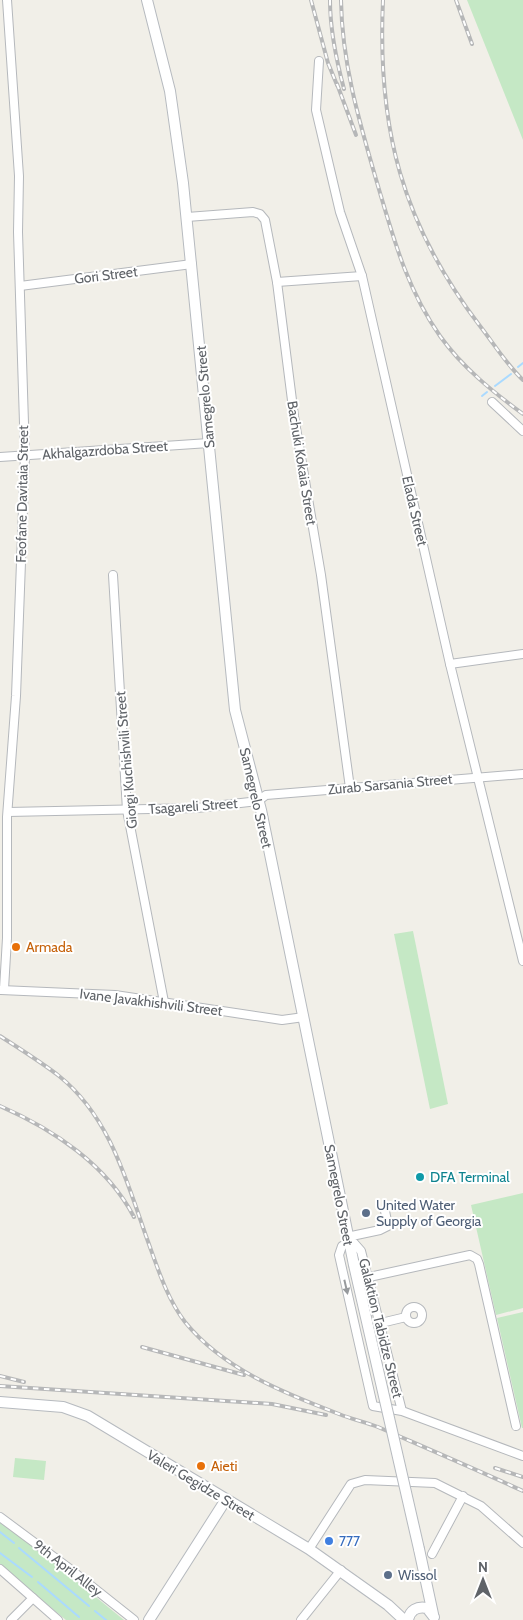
<svg xmlns="http://www.w3.org/2000/svg" width="523" height="1620" viewBox="0 0 523 1620" font-family="Cabin,sans-serif">
	<rect width="100%" height="100%" fill="#f1efe8"/>
	<g fill="#c5e8c5">
		<polygon points="467,0 523,0 523,140"/>
		<polygon points="413,931 448,1104 430,1109 394,934"/>
		<polygon points="523,1193 523,1308 496,1315 471,1205"/>
		<polygon points="523,1312 523,1428 522,1428 497,1318"/>
		<polygon points="15,1458 46,1461 44,1480 13,1477"/>
		<polygon points="0,1522 22,1537 124,1620 66,1620 0,1565"/>
	</g>
	<g fill="none" stroke-linecap="round" stroke-linejoin="round">
		<g stroke="#aadaff" stroke-width="2">
			<polyline points="518,367 523,363"/>
			<polyline points="495,386 511,374"/>
			<polyline points="482,396 487,392"/>
			<polyline points="0,1532 14,1543"/>
			<polyline points="19,1548 89,1606"/>
			<polyline points="0,1553 32,1577"/>
			<polyline points="38,1582 79,1617"/>
			<polyline points="95,1611 106,1620"/>
		</g>
		<defs>
			<g id="street">
				<polyline points="319,61 316,110 340,212 362,276 450,664 523,961"/>
				<polyline points="187,217 253,212 260,214 265,220 277,282 294,416 321,575 350,788"/>
				<polyline points="277,282 362,276"/>
				<polyline points="20,286 192,264"/>
				<polyline points="492,402 523,431"/>
				<polyline points="0,457 209,443"/>
				<polyline points="113,575 127,810 164,1002"/>
				<polyline points="450,664 523,654"/>
				<polyline points="8,812 197,808 258,801 266,795 523,774"/>
				<polyline points="4,989 7,938 7,817 16,696 25,455 18,232 19,176 7,0"/>
				<polyline points="1,990 115,995 282,1020 304,1017"/>
				<polyline points="347,1237 380,1230 388,1226 385,1211"/>
				<polyline points="369,1277 470,1255 477,1259 479,1264 516,1426"/>
				<circle cx="414" cy="1315" r="8"/>
				<polyline points="381,1323 406,1317"/>
				<polyline points="402,1411 361,1251 354,1243 348,1243 342,1246 339,1255 373,1406 402,1411 523,1456"/>
				<polyline points="0,1517 66,1566 134,1620"/>
				<polyline points="309,1549 351,1484 365,1480 435,1483 481,1506 523,1543"/>
				<polyline points="432,1554 463,1496"/>
				<polyline points="0,1569 58,1620"/>
				<polyline points="11,1620 33,1598"/>
				<polyline points="301,1620 341,1570"/>
			</g>
			<g id="secondary">
				<polyline points="147,0 170,91 183,183 235,710 261,810 354,1265"/>
				<polyline points="0,1402 63,1407 88,1416 309,1549 388,1605 404,1620"/>
				<polyline points="419,1549 433,1614"/>
				<polyline points="149,1620 225,1501"/>
				<path d="M 408,1620 C 410,1610 417,1606 427,1608 L 434,1617"/>
			</g>
		</defs>
		<use href="#street" stroke="#b5b8bc" stroke-width="10"/>
		<use href="#secondary" stroke="#b6babf" stroke-width="12"/>
		<use href="#street" stroke="#fff" stroke-width="8"/>
		<use href="#secondary" stroke="#fff" stroke-width="10"/>
		<defs>
			<g id="rail">
				<polyline points="311,0 328,63 337,85"/>
				<path d="M 330,0 C 330,31 336,59 344,89"/>
				<path d="M 341,0 C 342,65 360,124 378,186 C 394,240 407,289 440,336 C 462,367 493,392 523,414"/>
				<path d="M 383,0 C 377,128 402,224 480,326 C 494,344 507,365 523,380"/>
				<polyline points="456,0 472,44"/>
				<polyline points="337,84 356,135"/>
				<path d="M 0,1036 C 20,1049 41,1062 59,1076 C 109,1116 126,1179 146,1236 C 157,1266 166,1297 185,1322 C 223,1369 284,1393 339,1414 C 351,1419 365,1422 378,1427 C 426,1448 475,1469 523,1491"/>
				<path d="M 0,1106 C 53,1129 107,1165 134,1217"/>
				<polyline points="142,1347 244,1375"/>
				<polyline points="0,1376 24,1382"/>
				<polyline points="0,1386 272,1404 326,1415"/>
				<polyline points="495,1468 523,1477"/>
			</g>
		</defs>
		<use href="#rail" stroke="#b6b7b8" stroke-width="4"/>
		<use href="#rail" stroke="#fff" stroke-width="2" stroke-dasharray="5.5" stroke-linecap="butt"/>
		<defs>
			<polyline id="secondary-bridge" points="354,1265 419,1549"/>
		</defs>
		<use href="#secondary-bridge" stroke="#b6babf" stroke-width="12" stroke-linecap="butt"/>
		<use href="#secondary-bridge" stroke="#fff" stroke-width="10"/>
	</g>
	<defs><path id="oneway-solid" d="M-6-.8H1V-3.2L6.5 0L1 3.2V.8H-6Z" transform="scale(1.25)"/></defs>
	<use fill="#979a9d" href="#oneway-solid" transform="translate(346 1287) rotate(77)"/>
	<g fill="#e8710a" stroke="#fff" stroke-width="2">
		<circle cx="16" cy="947" r="5"/>
		<circle cx="201" cy="1466" r="5"/>
	</g>
	<circle fill="#0f9aa8" stroke="#fff" stroke-width="2" cx="420" cy="1177" r="5"/>
	<g fill="#5c6f8a" stroke="#fff" stroke-width="2">
		<circle cx="366" cy="1213" r="5"/>
		<circle cx="388" cy="1575" r="5"/>
	</g>
	<circle fill="#3f7fe0" stroke="#fff" stroke-width="2" cx="329" cy="1541" r="5"/>
	<g text-anchor="middle" stroke-width="4" stroke-linejoin="round" paint-order="stroke">
		<g font-size="14" fill="#5f6368" stroke="#fff">
			<text transform="translate(106 275) rotate(-7)" y="5">Gori Street</text>
			<text transform="translate(205 397) rotate(-95)" y="5">Samegrelo Street</text>
			<text transform="translate(105 450) rotate(-4)" y="5">Akhalgazrdoba Street</text>
			<text transform="translate(302 463) rotate(81)" y="5">Bachuki Kokaia Street</text>
			<text transform="translate(22 494) rotate(-89)" y="5">Feofane Davitaia Street</text>
			<text transform="translate(415 511) rotate(77)" y="5">Elada Street</text>
			<text transform="translate(126 760) rotate(-95)" y="5">Giorgi Kuchishvili Street</text>
			<text transform="translate(390 784) rotate(-5)" y="5">Zurab Sarsania Street</text>
			<text transform="translate(256 798) rotate(77)" y="5">Samegrelo Street</text>
			<text transform="translate(193 806) rotate(-4)" y="5">Tsagareli Street</text>
			<text transform="translate(151 1002) rotate(7)" y="5">Ivane Javakhishvili Street</text>
			<text transform="translate(339 1195) rotate(79)" y="5">Samegrelo Street</text>
			<text transform="translate(381 1328) rotate(76)" y="5">Galaktion Tabidze Street</text>
			<text transform="translate(201 1485) rotate(31)" y="5">Valeri Gegidze Street</text>
			<text transform="translate(68 1568) rotate(38)" y="5">9th April Alley</text>
		</g>
		<g font-size="14" fill="#c56008" stroke="#fff" text-anchor="start">
			<text x="26" y="952">Armada</text>
			<text x="211" y="1471">Aieti</text>
		</g>
		<g font-size="14" fill="#0d838f" stroke="#fff" text-anchor="start">
			<text x="430" y="1182">DFA Terminal</text>
		</g>
		<g font-size="14" fill="#4e5e75" stroke="#fff" text-anchor="start">
			<text x="376" y="1210">United Water<tspan x="376" dy="16">Supply of Georgia</tspan></text>
			<text x="398" y="1580">Wissol</text>
		</g>
		<g font-size="14" fill="#366cbe" stroke="#fff" text-anchor="start">
			<text x="339" y="1546">777</text>
		</g>
	</g>
	<g transform="translate(483 1580)" stroke="#ffffff" stroke-width="4" paint-order="stroke">
	<path d="M0-4L9 19L0 12L-9 19Z" fill="#5f6368"/>
	<text y="-8" font-size="14" font-weight="bold" text-anchor="middle" fill="#5f6368">N</text>
	</g>
</svg>
